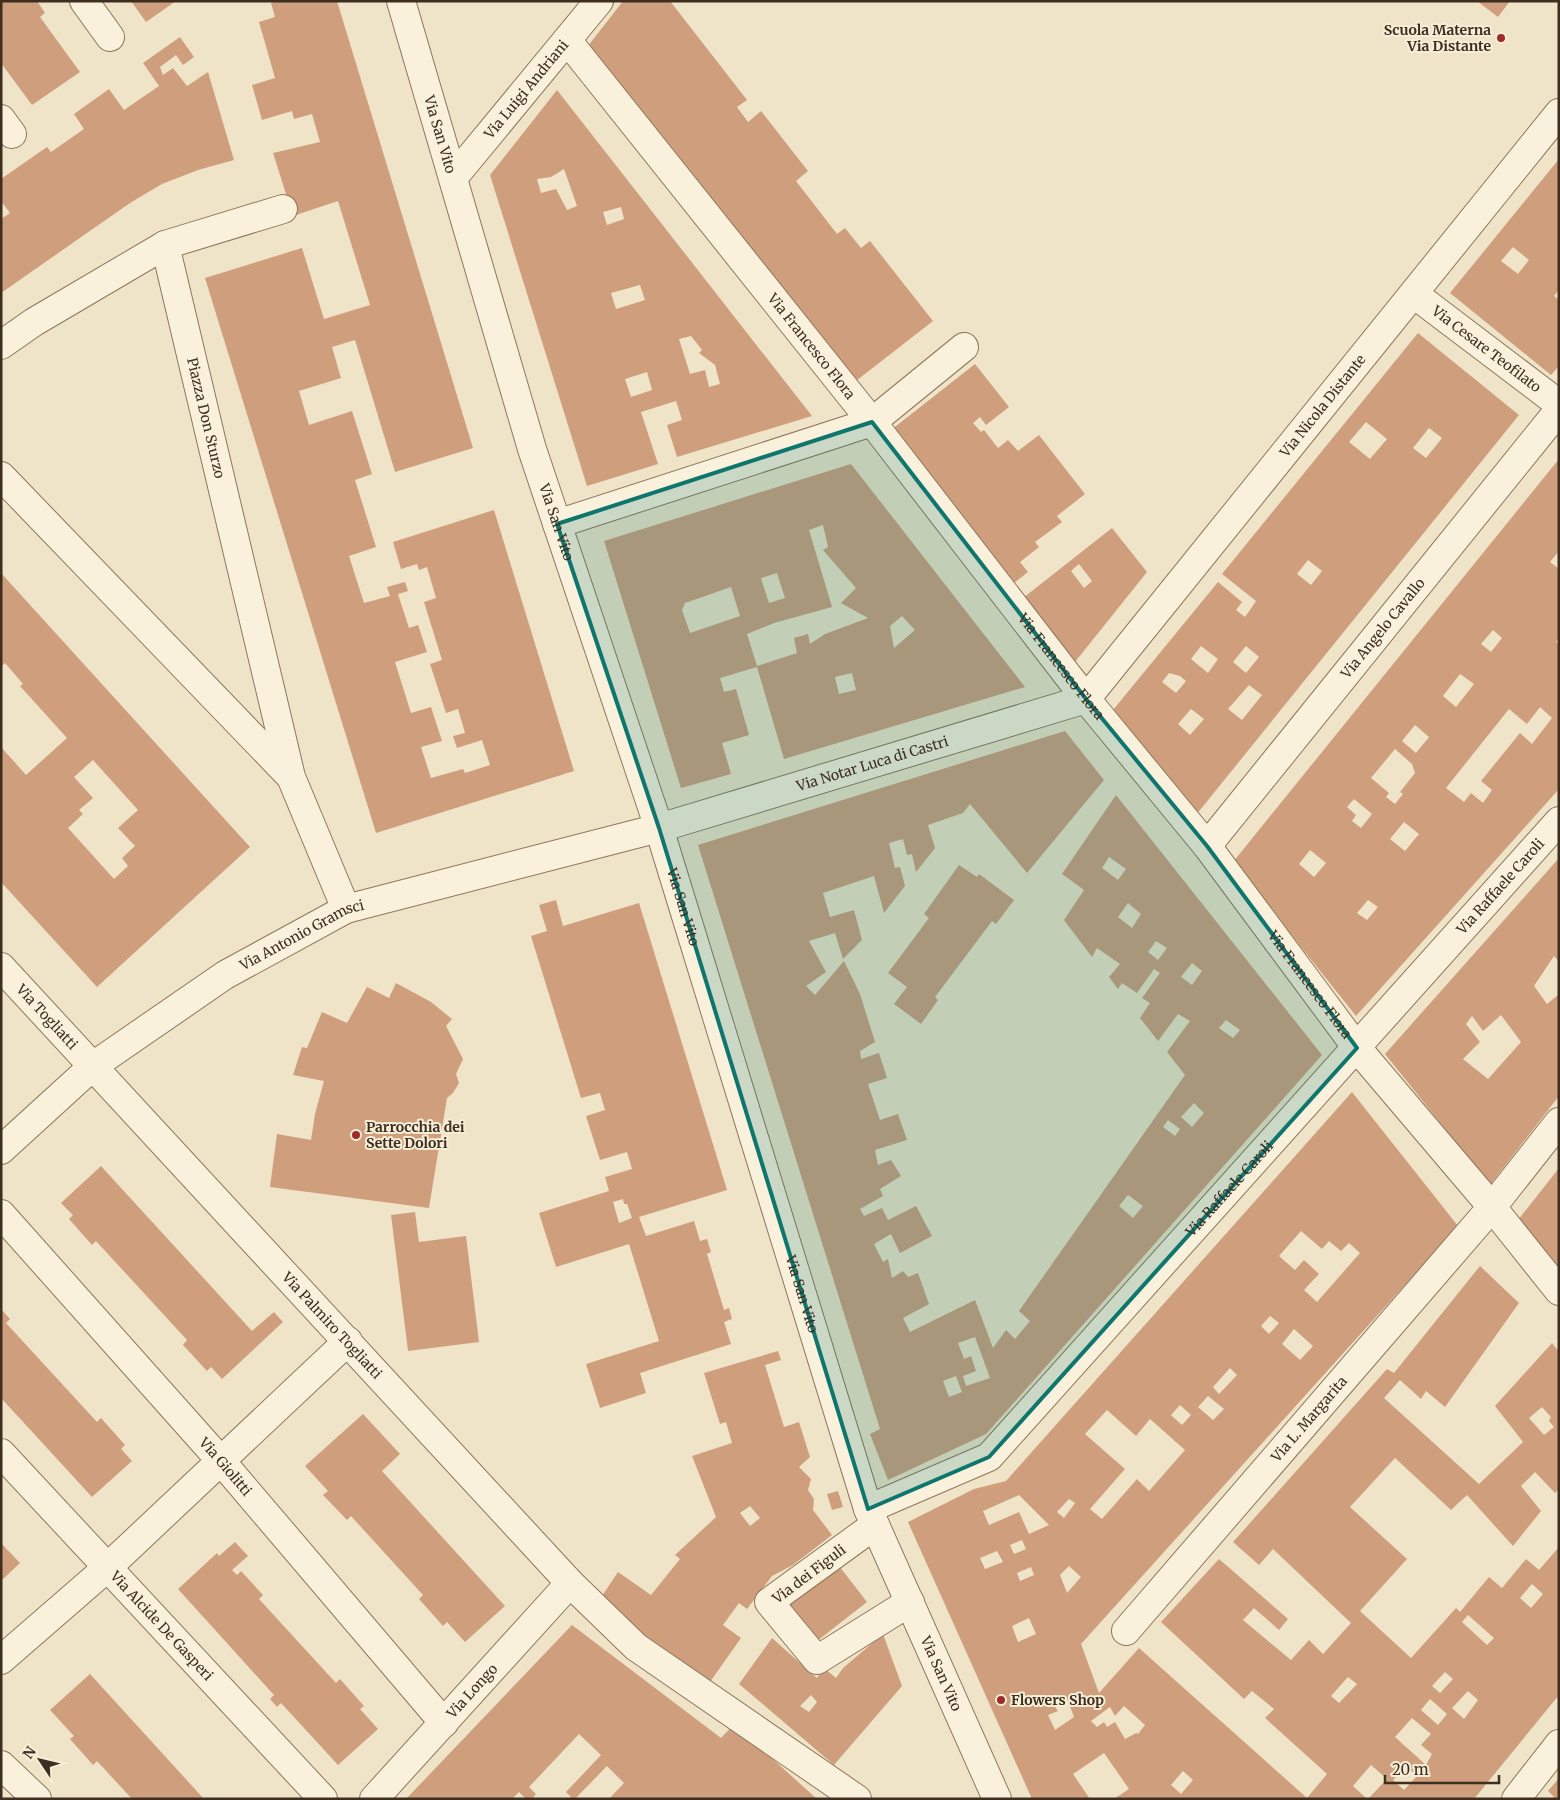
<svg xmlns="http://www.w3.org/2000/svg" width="1560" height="1800" viewBox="0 0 1560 1800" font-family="Merriweather,serif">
	<rect width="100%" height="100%" fill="#f0e4c8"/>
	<g fill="#cf9f7d" fill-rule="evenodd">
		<polygon points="1,1 37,1 45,13 40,17 80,72 32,105 1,63"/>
		<polygon points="131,1 176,1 146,22"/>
		<polygon points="276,1 337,1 473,448 395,472 355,340 332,347 341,378 299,391 309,425 352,411 372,474 355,480 376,547 349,556 364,603 390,596 387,587 405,582 408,591 398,594 409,628 418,625 427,652 395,662 411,713 431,707 442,741 421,747 431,778 463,769 465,773 490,765 482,740 457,748 453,736 465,733 458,709 446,713 430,664 442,660 424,602 436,598 427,567 419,570 417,564 401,569 393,542 494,510 574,771 376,833 205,278 302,248 324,319 370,305 338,201 293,216 273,153 320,142 312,114 294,119 292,111 262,120 252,85 275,78 259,22 275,17 271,3"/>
		<polygon points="623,1 670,1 747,100 737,107 748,122 761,111 808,171 796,181 837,234 845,228 861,248 870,241 933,321 852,384 588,46"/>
		<polygon points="1477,1 1510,1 1498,17"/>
		<polygon points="180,37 194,57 183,65 176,55 160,67 163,75 173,68 187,86 208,72 234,160 198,170 162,184 130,203 1,293 1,219 10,213 1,201 1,179 47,147 51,152 84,129 74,114 109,89 124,110 159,86 143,63"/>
		<path d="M 557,90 L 812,416 L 677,457 L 667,425 L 682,420 L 676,401 L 641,412 L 658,464 L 587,486 L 490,175 ZM 564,169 L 577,206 L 567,210 L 556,189 L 541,193 L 537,179 L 551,177 ZM 621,207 L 624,219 L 607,225 L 603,212 ZM 640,285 L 645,300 L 616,309 L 611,293 ZM 691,336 L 702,350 L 699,353 L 715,365 L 720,384 L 709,387 L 705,370 L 690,374 L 679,339 ZM 647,372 L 652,390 L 631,397 L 625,379 Z"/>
		<path d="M 1559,159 L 1559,290 L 1554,296 L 1559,300 L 1559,366 L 1551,375 L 1450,293 ZM 1513,247 L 1529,260 L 1518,274 L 1501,261 Z"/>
		<path d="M 1418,333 L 1519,415 L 1196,815 L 1113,710 L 1218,582 L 1242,602 L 1236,610 L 1245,617 L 1256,601 L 1222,574 ZM 1366,422 L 1387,439 L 1370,459 L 1349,442 ZM 1429,428 L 1442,438 L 1426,458 L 1413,448 ZM 1308,560 L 1322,571 L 1311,585 L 1297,574 ZM 1201,646 L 1218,659 L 1208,673 L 1191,659 ZM 1246,646 L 1259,657 L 1246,673 L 1233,662 ZM 1169,673 L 1180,676 L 1186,681 L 1176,693 L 1162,682 ZM 1249,685 L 1262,695 L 1242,720 L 1228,709 ZM 1191,709 L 1204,719 L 1190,735 L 1178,724 Z"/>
		<polygon points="975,364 1009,407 986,425 980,417 973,423 981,432 984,430 998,448 1008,440 1018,451 1039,435 1085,494 1057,516 1062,522 1035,542 1039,547 1020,562 1028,572 1013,584 891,430"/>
		<path d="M 1559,459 L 1559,551 L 1550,562 L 1559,569 L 1559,638 L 1556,642 L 1559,644 L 1559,789 L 1356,1016 L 1233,862 ZM 1493,630 L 1502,638 L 1491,652 L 1481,644 ZM 1460,674 L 1474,684 L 1456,707 L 1443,696 ZM 1540,707 L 1552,718 L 1532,744 L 1520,733 L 1481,781 L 1492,790 L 1483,803 L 1471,793 L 1464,802 L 1446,788 L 1509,709 L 1527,724 ZM 1415,725 L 1429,737 L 1416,753 L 1402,741 ZM 1395,749 L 1412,764 L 1415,773 L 1400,792 L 1403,794 L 1395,804 L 1386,797 L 1389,793 L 1371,778 ZM 1354,799 L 1372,814 L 1361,828 L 1352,821 L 1356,815 L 1347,807 ZM 1404,822 L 1419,834 L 1405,851 L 1390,839 ZM 1310,850 L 1326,863 L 1314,877 L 1299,864 ZM 1368,900 L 1378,907 L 1367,920 L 1357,913 Z"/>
		<path d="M 851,464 L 1025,687 L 784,759 L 757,667 L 720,678 L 724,692 L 736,689 L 749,735 L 722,743 L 731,774 L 681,788 L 604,541 ZM 823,525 L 828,547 L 823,550 L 856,588 L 841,603 L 868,618 L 825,634 L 810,644 L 808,634 L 794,638 L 797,653 L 757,666 L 747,634 L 774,623 L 832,607 L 809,530 ZM 777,573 L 785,598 L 769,603 L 761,578 ZM 731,587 L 740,616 L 690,633 L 682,610 L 685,603 ZM 902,616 L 915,630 L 894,648 L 890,626 ZM 852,673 L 856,690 L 839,694 L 835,677 Z"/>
		<path d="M 1112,528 L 1147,572 L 1075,662 L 1023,598 ZM 1079,564 L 1092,581 L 1084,588 L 1071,571 Z"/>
		<path d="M 1,573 L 250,847 L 97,987 L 1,882 L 1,747 L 26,775 L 67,738 L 20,686 L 23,684 L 5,663 L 1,667 ZM 93,760 L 138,810 L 118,828 L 135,846 L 122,858 L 128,866 L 114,879 L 68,828 L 83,814 L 79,810 L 93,798 L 74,777 Z"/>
		<path d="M 1065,731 L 1104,780 L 1027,873 L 970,804 L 963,813 L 928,825 L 935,848 L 916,872 L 912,854 L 907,855 L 903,839 L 889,843 L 895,868 L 900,867 L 905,886 L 884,913 L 874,876 L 823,893 L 830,917 L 854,910 L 862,940 L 843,959 L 835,933 L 809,941 L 826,972 L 806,986 L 815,995 L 844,961 L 860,994 L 875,1042 L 860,1051 L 861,1059 L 879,1053 L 887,1078 L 868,1084 L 880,1120 L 898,1114 L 907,1140 L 875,1150 L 878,1165 L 891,1160 L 901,1176 L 880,1189 L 883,1196 L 860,1209 L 864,1216 L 882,1208 L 888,1220 L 916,1206 L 932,1236 L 900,1253 L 891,1234 L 874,1244 L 883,1262 L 888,1259 L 892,1278 L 903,1271 L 908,1277 L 918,1273 L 929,1304 L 903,1318 L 910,1332 L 975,1300 L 993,1348 L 1006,1330 L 1015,1339 L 1030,1321 L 1019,1311 L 1185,1075 L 1167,1052 L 1190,1021 L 1178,1014 L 1158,1041 L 1140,1018 L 1150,1003 L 1142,998 L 1160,973 L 1154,969 L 1137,993 L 1122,983 L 1118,989 L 1109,977 L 1120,964 L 1097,948 L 1092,957 L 1064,920 L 1084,890 L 1062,874 L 1116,795 L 1322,1055 L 986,1434 L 888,1480 L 870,1434 L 880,1429 L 698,845 ZM 1109,857 L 1126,869 L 1118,880 L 1102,868 ZM 1128,903 L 1141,914 L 1132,928 L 1118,917 ZM 1156,941 L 1167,948 L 1158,960 L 1148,952 ZM 1192,963 L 1202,971 L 1192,985 L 1181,977 ZM 1226,1020 L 1240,1030 L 1233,1038 L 1219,1028 ZM 1194,1103 L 1204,1113 L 1192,1127 L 1181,1117 ZM 1168,1120 L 1180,1129 L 1175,1136 L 1163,1127 ZM 1128,1195 L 1143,1206 L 1133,1218 L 1119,1206 ZM 975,1337 L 990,1378 L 966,1386 L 963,1376 L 976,1371 L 971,1356 L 964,1359 L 958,1343 ZM 956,1376 L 962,1392 L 949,1397 L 943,1381 Z"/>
		<path d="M 1559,858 L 1559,961 L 1554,956 L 1534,986 L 1547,1004 L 1558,995 L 1559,996 L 1559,1096 L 1490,1185 L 1385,1054 ZM 1501,1015 L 1521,1042 L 1488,1079 L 1463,1059 L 1480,1042 L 1466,1024 L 1472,1016 L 1483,1031 Z"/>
		<polygon points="959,865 977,877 979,874 1014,900 996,924 992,921 935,997 938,1000 921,1024 894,1004 907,987 888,973 929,918 924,914"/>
		<path d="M 556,900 L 563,926 L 639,903 L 727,1190 L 639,1217 L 646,1236 L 694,1221 L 700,1241 L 707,1239 L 711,1252 L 707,1254 L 724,1310 L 729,1308 L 732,1319 L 724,1322 L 731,1344 L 640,1373 L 646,1393 L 600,1408 L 586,1364 L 659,1341 L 629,1244 L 556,1267 L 539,1213 L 609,1191 L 605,1177 L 632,1169 L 627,1152 L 600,1160 L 586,1116 L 605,1110 L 600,1093 L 581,1098 L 531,936 L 547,931 L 539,905 ZM 623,1199 L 624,1204 L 627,1204 L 632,1218 L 619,1223 L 613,1202 Z"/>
		<polygon points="396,983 431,1002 452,1019 446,1026 463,1059 456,1074 459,1083 453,1093 447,1098 429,1208 270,1187 277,1134 311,1140 315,1114 324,1081 293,1075 302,1047 307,1048 322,1012 347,1023 367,987 389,998"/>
		<path d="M 1352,1092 L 1458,1226 L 1081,1644 L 1099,1693 L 1139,1648 L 1307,1798 L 1327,1774 L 1265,1718 L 1274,1709 L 1252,1691 L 1244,1699 L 1161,1622 L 1219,1559 L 1288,1619 L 1279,1630 L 1254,1608 L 1243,1620 L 1291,1660 L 1309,1640 L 1323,1654 L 1351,1623 L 1273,1549 L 1259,1565 L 1233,1542 L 1387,1369 L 1394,1373 L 1480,1266 L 1519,1303 L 1445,1407 L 1426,1391 L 1421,1399 L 1400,1380 L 1384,1398 L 1479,1484 L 1523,1442 L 1495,1406 L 1552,1343 L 1559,1352 L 1559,1489 L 1555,1493 L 1535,1472 L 1521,1486 L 1541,1511 L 1513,1546 L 1467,1495 L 1451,1510 L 1395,1458 L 1350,1507 L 1407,1559 L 1360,1611 L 1411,1658 L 1456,1608 L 1460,1612 L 1489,1577 L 1502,1588 L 1526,1559 L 1539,1570 L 1559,1547 L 1559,1695 L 1474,1799 L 1368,1799 L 1387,1779 L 1371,1765 L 1353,1786 L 1367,1799 L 1114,1799 L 1129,1789 L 1104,1753 L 1073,1774 L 1090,1799 L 1032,1799 L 908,1522 L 974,1489 L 1006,1481 ZM 1301,1231 L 1322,1249 L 1329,1241 L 1341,1251 L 1349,1243 L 1360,1253 L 1317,1302 L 1304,1290 L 1319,1274 L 1304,1260 L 1295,1270 L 1279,1256 ZM 1270,1316 L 1279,1323 L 1269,1334 L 1261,1326 ZM 1294,1329 L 1313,1346 L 1300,1360 L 1282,1344 ZM 1230,1368 L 1237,1375 L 1219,1394 L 1213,1387 ZM 1208,1396 L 1224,1409 L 1213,1420 L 1198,1407 ZM 1180,1405 L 1191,1415 L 1182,1425 L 1171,1415 ZM 1542,1407 L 1551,1417 L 1549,1421 L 1554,1427 L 1544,1435 L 1529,1418 ZM 1107,1410 L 1136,1436 L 1150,1419 L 1185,1450 L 1149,1491 L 1137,1479 L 1102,1519 L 1090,1509 L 1125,1469 L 1085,1434 ZM 1019,1495 L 1049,1525 L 1029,1534 L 1019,1512 L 989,1525 L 983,1511 ZM 1069,1499 L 1075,1503 L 1064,1518 L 1057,1512 ZM 1022,1540 L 1026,1549 L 1014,1554 L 1010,1545 ZM 997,1551 L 1003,1562 L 985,1569 L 980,1558 ZM 1069,1566 L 1081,1577 L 1067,1593 L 1060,1575 ZM 1031,1567 L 1034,1575 L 1020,1581 L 1017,1573 ZM 1532,1584 L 1543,1594 L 1531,1608 L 1520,1598 ZM 1468,1615 L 1494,1638 L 1487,1645 L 1462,1622 ZM 1029,1618 L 1036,1634 L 1018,1642 L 1012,1626 ZM 1445,1672 L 1453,1679 L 1440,1693 L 1432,1686 ZM 1348,1677 L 1357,1684 L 1339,1703 L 1331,1696 ZM 1468,1691 L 1478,1700 L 1464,1719 L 1452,1708 ZM 1066,1696 L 1074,1717 L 1055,1730 L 1048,1715 L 1058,1711 L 1052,1702 ZM 1430,1699 L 1447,1714 L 1438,1725 L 1421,1710 ZM 1124,1706 L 1145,1725 L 1138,1734 L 1136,1733 L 1125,1739 L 1115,1722 L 1107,1727 L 1104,1722 L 1097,1727 L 1091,1721 L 1110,1707 L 1115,1716 ZM 1412,1718 L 1431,1734 L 1421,1745 L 1432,1754 L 1426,1765 L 1395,1737 ZM 1406,1766 L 1417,1776 L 1404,1790 L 1393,1780 ZM 1183,1771 L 1193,1780 L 1181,1794 L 1171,1785 Z"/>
		<polygon points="101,1166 252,1331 274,1312 283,1322 222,1379 211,1367 207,1371 183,1345 187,1340 96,1241 92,1245 69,1219 73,1215 61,1203"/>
		<polygon points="1559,1168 1559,1271 1518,1220"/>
		<polygon points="415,1212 419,1242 466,1236 479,1342 408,1351 391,1215"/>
		<polygon points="1,1309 10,1319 6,1323 97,1422 101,1418 125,1445 121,1449 132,1461 92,1497 1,1398"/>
		<path d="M 778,1351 L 781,1360 L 765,1365 L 784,1427 L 799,1422 L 810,1457 L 799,1467 L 811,1479 L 808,1490 L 814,1499 L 813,1510 L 832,1535 L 793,1565 L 772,1576 L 747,1609 L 739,1603 L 723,1625 L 741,1638 L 710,1682 L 629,1624 L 602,1596 L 618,1572 L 651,1595 L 680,1559 L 675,1555 L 716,1517 L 692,1456 L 732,1443 L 726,1422 L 720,1424 L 704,1373 ZM 750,1506 L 760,1518 L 750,1526 L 740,1513 Z"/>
		<polygon points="363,1414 400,1454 382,1471 505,1606 465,1642 447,1622 443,1626 419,1599 423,1595 351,1516 347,1520 323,1495 328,1491 305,1466"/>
		<polygon points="838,1491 843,1507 832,1510 827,1494"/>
		<polygon points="235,1542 248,1556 232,1570 237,1575 241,1571 263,1595 259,1599 336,1683 340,1679 364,1706 360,1709 378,1729 338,1765 281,1703 277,1707 270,1699 274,1695 178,1589 217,1553 219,1556"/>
		<polygon points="1,1543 20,1563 1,1581"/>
		<polygon points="839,1566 867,1602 817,1641 787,1604"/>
		<polygon points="572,1625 721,1738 734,1724 817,1799 609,1799 624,1783 607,1766 575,1799 569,1799 571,1797 566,1792 601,1755 579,1734 529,1787 536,1794 532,1799 526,1799 519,1792 512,1799 406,1799"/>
		<path d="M 883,1634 L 902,1686 L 834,1765 L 739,1684 L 772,1638 L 817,1678 L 824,1668 L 836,1678 L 843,1668 ZM 811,1695 L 817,1702 L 809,1712 L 800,1706 Z"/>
		<polygon points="90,1674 204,1799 132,1799 97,1761 93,1765 70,1739 74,1736 50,1710"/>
		<polygon points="1559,1778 1559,1799 1556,1799 1548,1791"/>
	</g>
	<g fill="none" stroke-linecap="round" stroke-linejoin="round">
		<defs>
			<g id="minor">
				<polyline points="84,1 110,37"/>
				<path id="s1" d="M 567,40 L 872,422 L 1086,699 L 1207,846 L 1357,1048 L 1492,1207 L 1559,1291"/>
				<polyline points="1,119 12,134"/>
				<path id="s2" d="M 453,178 L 599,1"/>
				<polyline points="165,245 283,209"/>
				<path id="s3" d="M 1414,294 L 1559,404"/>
				<path id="s4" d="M 1,345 L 34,322 L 165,245 L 291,777 L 346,909"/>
				<polyline points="1,476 290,776"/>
				<polyline points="557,524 872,422 964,347"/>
				<path id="s5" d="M 1207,846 L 1559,410"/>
				<path id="s6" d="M 1,967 L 570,1583 L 636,1647 L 857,1799"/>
				<path id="s7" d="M 1,1150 L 93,1066 L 225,975 L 346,909 L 659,828 L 1086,699 L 1559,113"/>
				<path id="s8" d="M 1,1214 L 221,1461 L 444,1723"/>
				<path id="s9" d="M 1,1453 L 323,1799"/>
				<path id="s10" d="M 868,1509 L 989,1457 L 1559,821"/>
				<polyline points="875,1525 769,1602 817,1660 910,1602"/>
				<path id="s11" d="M 1126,1631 L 1492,1207 L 1559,1122"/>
				<polyline points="1,1660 108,1567 348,1341"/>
				<polyline points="1,1765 37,1799"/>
				<path id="s12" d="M 374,1799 L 570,1583"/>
				<polyline points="1516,1799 1559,1744"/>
			</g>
			<g id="tertiary">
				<path id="s13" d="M 401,1 L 532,449 L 659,828 L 868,1509 L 997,1799"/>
			</g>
		</defs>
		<use href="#minor" stroke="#8d765c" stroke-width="30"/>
		<use href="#tertiary" stroke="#8d765c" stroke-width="30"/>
		<use href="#minor" stroke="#faf1dc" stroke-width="28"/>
		<use href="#tertiary" stroke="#faf1dc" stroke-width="28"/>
	</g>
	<path fill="#0f766e" fill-opacity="0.2" stroke="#0f766e" stroke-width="4" stroke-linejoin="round" d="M 872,422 L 1086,699 L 1207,846 L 1357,1048 L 989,1457 L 868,1509 L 659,828 L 557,524 Z"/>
	<g fill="#9e2a2b" stroke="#f7eed8" stroke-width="2">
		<circle cx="1501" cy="38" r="5"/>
		<circle cx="356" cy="1135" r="5"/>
		<circle cx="1001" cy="1700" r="5"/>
	</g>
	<g text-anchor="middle" stroke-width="4" stroke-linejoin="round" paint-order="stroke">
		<g font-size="14" font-weight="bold" fill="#3d2e20" stroke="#f7eed8" text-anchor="start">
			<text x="1491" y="35" text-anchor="end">Scuola Materna<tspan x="1491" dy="16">Via Distante</tspan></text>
			<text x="366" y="1132">Parrocchia dei<tspan x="366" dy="16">Sette Dolori</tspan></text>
			<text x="1011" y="1705">Flowers Shop</text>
		</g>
		<g font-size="14" fill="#3d2e20" stroke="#f7eed8">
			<text dy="5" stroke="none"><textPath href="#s2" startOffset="115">Via Luigi Andriani</textPath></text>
			<text dy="5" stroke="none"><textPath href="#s13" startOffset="139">Via San Vito</textPath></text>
			<text dy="5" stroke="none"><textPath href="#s1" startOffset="392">Via Francesco Flora</textPath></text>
			<text dy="5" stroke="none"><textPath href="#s3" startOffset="91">Via Cesare Teofilato</textPath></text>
			<text dy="5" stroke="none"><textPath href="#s7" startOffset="1569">Via Nicola Distante</textPath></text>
			<text dy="5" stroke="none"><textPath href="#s4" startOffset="370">Piazza Don Sturzo</textPath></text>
			<text dy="5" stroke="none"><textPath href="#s13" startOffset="544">Via San Vito</textPath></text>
			<text dy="5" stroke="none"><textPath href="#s5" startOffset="280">Via Angelo Cavallo</textPath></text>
			<text dy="5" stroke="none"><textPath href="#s1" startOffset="798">Via Francesco Flora</textPath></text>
			<text dy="5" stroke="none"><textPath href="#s7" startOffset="969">Via Notar Luca di Castri</textPath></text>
			<text dy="5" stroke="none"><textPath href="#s10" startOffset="898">Via Raffaele Caroli</textPath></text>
			<text dy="5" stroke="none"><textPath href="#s13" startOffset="949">Via San Vito</textPath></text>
			<text dy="5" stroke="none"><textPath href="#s7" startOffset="372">Via Antonio Gramsci</textPath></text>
			<text dy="5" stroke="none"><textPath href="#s1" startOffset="1202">Via Francesco Flora</textPath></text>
			<text dy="5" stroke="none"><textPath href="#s6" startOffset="68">Via Togliatti</textPath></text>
			<text dy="5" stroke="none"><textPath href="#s10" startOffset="492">Via Raffaele Caroli</textPath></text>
			<text dy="5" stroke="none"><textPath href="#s13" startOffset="1354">Via San Vito</textPath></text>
			<text dy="5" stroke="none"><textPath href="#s6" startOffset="488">Via Palmiro Togliatti</textPath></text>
			<text dy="5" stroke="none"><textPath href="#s11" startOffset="280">Via L. Margarita</textPath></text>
			<text dy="5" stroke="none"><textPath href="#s8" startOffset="338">Via Giolitti</textPath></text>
			<text transform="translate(809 1574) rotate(-37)" y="5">Via dei Figuli</text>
			<text dy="5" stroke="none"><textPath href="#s9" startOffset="236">Via Alcide De Gasperi</textPath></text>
			<text dy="5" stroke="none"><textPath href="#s13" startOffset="1759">Via San Vito</textPath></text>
			<text dy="5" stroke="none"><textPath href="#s12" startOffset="146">Via Longo</textPath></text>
		</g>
	</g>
	<rect width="1560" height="1800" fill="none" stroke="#3d2e20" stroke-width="5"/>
	<g transform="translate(40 1760) rotate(305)" stroke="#f7eed8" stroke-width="4" paint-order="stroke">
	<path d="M0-4L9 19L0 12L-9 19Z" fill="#3d2e20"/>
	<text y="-8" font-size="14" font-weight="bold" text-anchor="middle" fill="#3d2e20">N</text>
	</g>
	<path d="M1385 1775v8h114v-8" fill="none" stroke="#3d2e20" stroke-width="2.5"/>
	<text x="1392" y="1775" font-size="15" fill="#3d2e20" stroke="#f7eed8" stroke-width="4" paint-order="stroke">20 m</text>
</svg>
